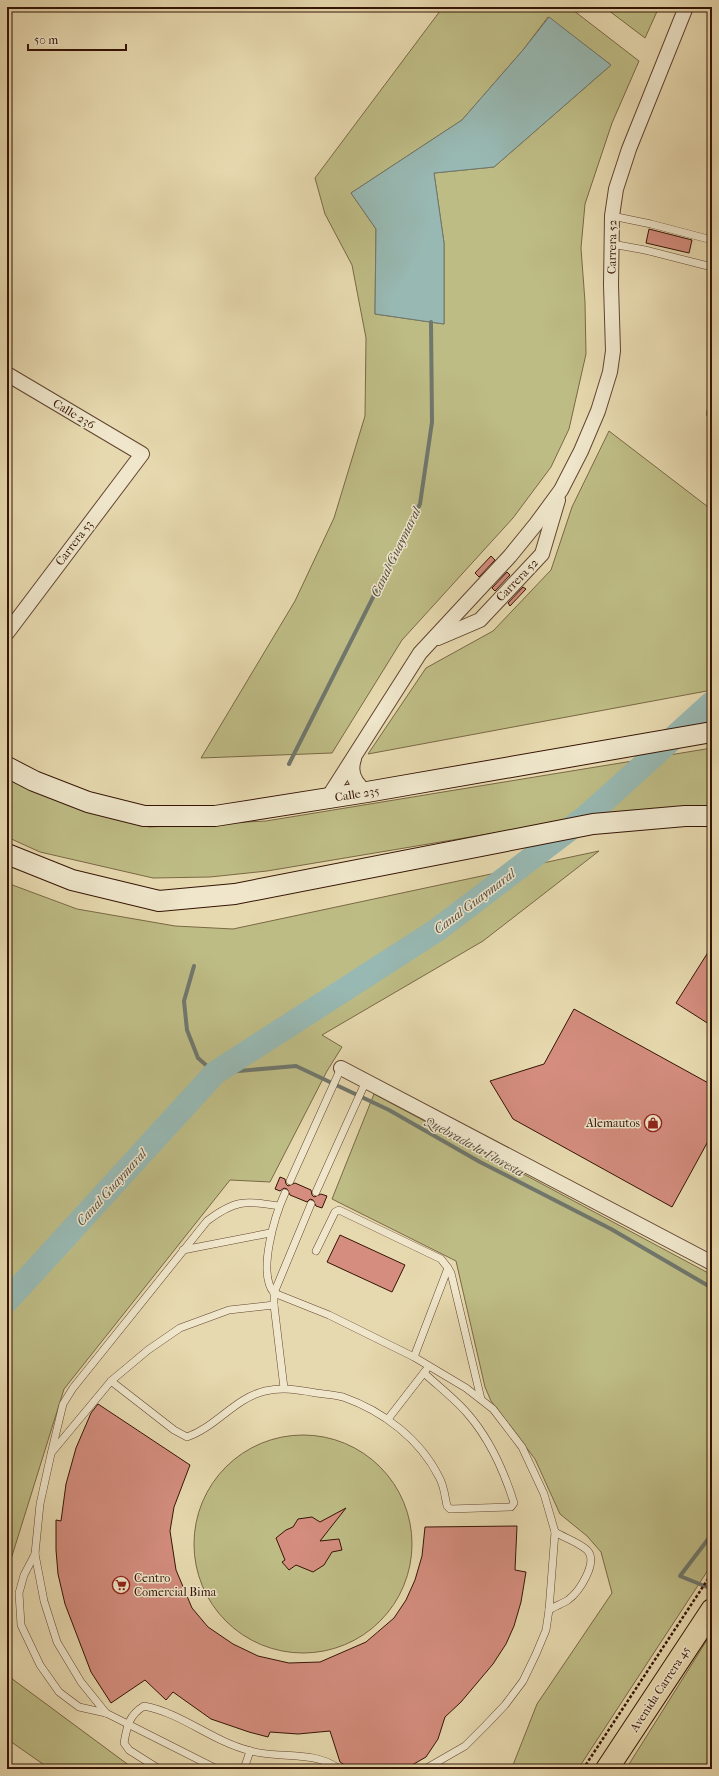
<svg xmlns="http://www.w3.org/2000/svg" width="719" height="1776" viewBox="0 0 719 1776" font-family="'IM FELL French Canon',serif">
	<rect width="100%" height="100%" fill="#e7d9af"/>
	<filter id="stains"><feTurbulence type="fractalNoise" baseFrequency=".005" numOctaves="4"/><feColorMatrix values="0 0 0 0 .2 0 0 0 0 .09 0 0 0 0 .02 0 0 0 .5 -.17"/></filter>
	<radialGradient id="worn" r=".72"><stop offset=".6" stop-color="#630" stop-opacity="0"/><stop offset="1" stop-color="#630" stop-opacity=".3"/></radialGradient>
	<g fill="#bebc85" stroke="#7a6845" fill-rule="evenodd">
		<path d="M 443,7 L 569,7 L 639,61 L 612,123 L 585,204 L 581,248 L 585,302 L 586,354 L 569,429 L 551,467 L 513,518 L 402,640 L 332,753 L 201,758 L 295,601 L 334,518 L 365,416 L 366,338 L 352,265 L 325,214 L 315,178 ZM 548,17 L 611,65 L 494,167 L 434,173 L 444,243 L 444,324 L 375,314 L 376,229 L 351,193 L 462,120 L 523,50 Z"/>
		<polygon points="604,7 659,7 645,38"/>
		<polygon points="609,431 712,510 712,690 368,754 426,668 493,631 551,570 572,507"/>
		<polygon points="712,748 712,806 602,815 267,871 210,877 153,878 40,852 7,837 7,775 52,796 149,827 266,821"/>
		<polygon points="599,851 483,941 322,1035 342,1047 327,1071 270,1182 230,1180 64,1389 7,1572 7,883 77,909 175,926 233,929"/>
		<polygon points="374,1094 712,1275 712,1564 578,1769 509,1769 513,1765 537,1704 612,1593 601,1552 587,1536 560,1514 535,1459 491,1401 485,1387 456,1261 332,1199"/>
		<circle cx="303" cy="1544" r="109"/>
		<polygon points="7,1632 11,1678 134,1769 50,1769 7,1739"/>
		<polygon points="712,1632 712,1769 626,1769"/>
	</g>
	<polygon fill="#98b9b3" stroke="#70776d" points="549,17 611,65 494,167 434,173 444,243 444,324 375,314 376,229 351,193 462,120 523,50"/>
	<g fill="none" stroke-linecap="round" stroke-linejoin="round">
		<g stroke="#70776d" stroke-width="4">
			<polyline points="289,764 420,504 432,422 431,322"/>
			<polyline points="194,966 184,1001 187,1030 198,1058 215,1073 296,1066 389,1110 480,1162 611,1229 712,1288"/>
			<polyline points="712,1534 680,1576 712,1589"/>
		</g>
		<polyline stroke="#98b9b3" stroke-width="24" points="7,1301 215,1073 437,930 587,816 712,703"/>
	</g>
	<g fill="#d48d7e" stroke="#351405">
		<polygon points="649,229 692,240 689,253 646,243"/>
		<polygon points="491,556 495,560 479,577 475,573"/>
		<polygon points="507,572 510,575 495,591 492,588"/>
		<polygon points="523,587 526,589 510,606 508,603"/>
		<polygon points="712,946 712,1026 676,1003"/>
		<polygon points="574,1009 712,1085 712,1134 672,1207 513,1119 490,1081 544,1064"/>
		<polygon points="280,1177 285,1179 286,1184 288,1186 295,1183 311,1190 312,1195 314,1197 321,1194 327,1196 322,1208 316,1206 313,1200 310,1199 307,1202 290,1195 287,1189 284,1188 280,1191 275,1189"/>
		<polygon points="340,1235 405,1265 392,1292 327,1262"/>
		<polygon points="98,1404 190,1465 174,1507 170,1531 176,1570 192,1608 208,1627 233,1644 258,1656 289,1663 320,1662 366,1642 394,1618 406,1600 415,1580 422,1556 425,1527 517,1526 515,1570 526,1572 521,1602 514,1626 506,1644 493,1664 461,1702 445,1717 438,1739 426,1757 405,1769 351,1769 340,1762 330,1731 298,1734 270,1732 268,1737 249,1732 211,1719 173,1692 166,1700 145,1680 111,1703 91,1672 65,1604 58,1574 56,1550 56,1520 61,1521 66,1484 76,1448 91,1413"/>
		<polygon points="346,1508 320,1541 339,1539 342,1550 332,1552 324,1565 313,1572 296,1565 289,1570 282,1562 285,1560 276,1538 286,1530 293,1527 298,1519 312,1517 320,1522"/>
	</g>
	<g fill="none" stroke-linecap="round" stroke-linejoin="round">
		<defs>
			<g id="service">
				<polyline points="612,216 651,224 712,240"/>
				<polyline points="612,244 645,250 712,267"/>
				<polyline points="710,413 712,406"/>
				<polyline points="290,1181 341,1068"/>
				<polyline points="316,1192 366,1081"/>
				<path d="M 285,1193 C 275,1215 257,1273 274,1293 L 329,1315 L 414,1357 L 466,1388 L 493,1409 L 522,1447 L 544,1494 L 555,1532 L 549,1610 L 546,1630 L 536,1654 L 523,1681 L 505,1705 L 486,1725 L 465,1746 L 425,1769"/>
				<polyline points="183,1250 270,1233"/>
				<polyline points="316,1251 335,1212 339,1210 441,1259 448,1268 414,1357"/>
				<polyline points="448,1268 451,1273 481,1399"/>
				<path d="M 111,1381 L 174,1430 L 187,1437 C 216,1427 235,1398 265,1391 C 283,1387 299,1390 316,1393 C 325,1394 335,1395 343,1397 C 383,1411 420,1439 439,1477 C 444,1485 445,1497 447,1506 L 450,1509 L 511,1507 L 514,1503 C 504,1471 490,1439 467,1413 C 455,1399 438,1386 424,1373"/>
				<polyline points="284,1388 274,1305 274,1293 311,1204"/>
				<polyline points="388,1419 426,1370"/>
				<polyline points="52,1452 111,1381 148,1350 180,1328 229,1310 274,1305"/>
				<polyline points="35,1554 24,1575 19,1593 21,1625 40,1665 59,1692 79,1707 106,1713 217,1769"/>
				<path d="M 549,1610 C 555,1606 562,1604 568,1600 C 579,1592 599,1562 587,1550 C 578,1542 565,1538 555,1532"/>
				<path d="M 106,1713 L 81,1682 L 57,1642 L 44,1601 L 35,1554 L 40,1504 L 51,1454 L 63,1404 L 73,1388 L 207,1221 C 236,1199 245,1201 279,1206"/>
				<path d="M 159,1769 L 129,1750 L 124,1743 C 127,1726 129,1715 144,1706 C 182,1713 213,1742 251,1751 C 279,1759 315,1750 339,1769"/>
				<polyline points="244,1769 250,1751"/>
			</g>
			<g id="minor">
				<polyline points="7,374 142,454 7,633"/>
				<polyline points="438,638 480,620 542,554 558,500"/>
				<path d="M 354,759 C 349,773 355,784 367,792"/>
				<polyline points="327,799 420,653 510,556 536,524 561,490 581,451 598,411 610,372 613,351 611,285 612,216 616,189 629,149 686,7"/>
				<polyline points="341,1068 712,1263"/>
			</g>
			<g id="secondary">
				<polyline points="7,767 34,781 88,802 144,816 215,816 367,792 712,732"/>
				<polyline points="7,854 72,880 159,901 235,894 593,824 685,816 712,816"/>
			</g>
			<polyline id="trunk" points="607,1769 712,1610"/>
		</defs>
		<use href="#service" stroke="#624530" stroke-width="8"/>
		<use href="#minor" stroke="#624530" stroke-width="16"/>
		<use href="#secondary" stroke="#351405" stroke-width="22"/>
		<use href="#trunk" stroke="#351405" stroke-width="24"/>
		<polyline stroke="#351405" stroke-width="2.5" stroke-dasharray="3 2" stroke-linecap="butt" points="583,1769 712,1573"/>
		<use href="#service" stroke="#efe6cb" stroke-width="7"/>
		<use href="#minor" stroke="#efe6cb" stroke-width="14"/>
		<use href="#secondary" stroke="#efe6cb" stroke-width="20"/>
		<use href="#trunk" stroke="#e7d9af" stroke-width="22"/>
	</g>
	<defs>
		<symbol id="shop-ring" viewBox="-11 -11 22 22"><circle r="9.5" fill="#efe6cb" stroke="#8f2418" stroke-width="1.5"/><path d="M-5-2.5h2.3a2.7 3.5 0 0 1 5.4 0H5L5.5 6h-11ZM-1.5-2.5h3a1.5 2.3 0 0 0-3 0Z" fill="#8f2418"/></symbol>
		<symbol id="supermarket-ring" viewBox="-11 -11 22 22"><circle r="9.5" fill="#efe6cb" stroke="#8f2418" stroke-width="1.5"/><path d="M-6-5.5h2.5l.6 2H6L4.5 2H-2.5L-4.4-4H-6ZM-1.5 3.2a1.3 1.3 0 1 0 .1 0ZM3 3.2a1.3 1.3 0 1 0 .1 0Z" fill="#8f2418"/></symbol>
	</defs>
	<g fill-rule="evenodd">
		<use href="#shop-ring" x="643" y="1113" width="20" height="20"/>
		<use href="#supermarket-ring" x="111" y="1575" width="20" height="20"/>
	</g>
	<g text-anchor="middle" stroke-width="3" stroke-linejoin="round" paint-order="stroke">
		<g font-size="12" fill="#351405" stroke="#efe6cb">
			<text transform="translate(612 247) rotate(-89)" y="4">Carrera 52</text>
			<text transform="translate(74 414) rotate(31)" y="4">Calle 236</text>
			<text transform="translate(74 543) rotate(-53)" y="4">Carrera 53</text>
			<text transform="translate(517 580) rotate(-46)" y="4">Carrera 52</text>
			<text transform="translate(357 794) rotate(-9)" y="4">Calle 235</text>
			<text transform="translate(660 1689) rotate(-57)" y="4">Avenida Carrera 45</text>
		</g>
		<g font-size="12" fill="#351405" stroke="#efe6cb" text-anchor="end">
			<text x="640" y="1127">Alemautos</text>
			<text x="134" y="1582" text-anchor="start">Centro<tspan x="134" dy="14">Comercial Bima</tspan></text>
		</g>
		<g font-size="13" font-style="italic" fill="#584e42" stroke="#efe6cb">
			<text transform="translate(395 552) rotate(-64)" y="5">Canal Guaymaral</text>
			<text transform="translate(474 901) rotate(-37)" y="5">Canal Guaymaral</text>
			<text transform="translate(475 1146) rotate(29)" y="5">Quebrada la Floresta</text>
			<text transform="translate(111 1187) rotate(-48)" y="5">Canal Guaymaral</text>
		</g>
	</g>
	<rect width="719" height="1776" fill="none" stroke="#e7d9af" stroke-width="24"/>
	<rect x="8" y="8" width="703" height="1760" fill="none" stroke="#351405" stroke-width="2"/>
	<rect x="12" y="12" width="695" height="1752" fill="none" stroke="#351405"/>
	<path d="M28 44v6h98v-6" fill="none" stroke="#351405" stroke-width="2"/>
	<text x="34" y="44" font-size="12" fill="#351405" stroke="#efe6cb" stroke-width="3" paint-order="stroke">50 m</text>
	<rect width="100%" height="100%" filter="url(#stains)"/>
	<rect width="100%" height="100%" fill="url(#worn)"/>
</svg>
